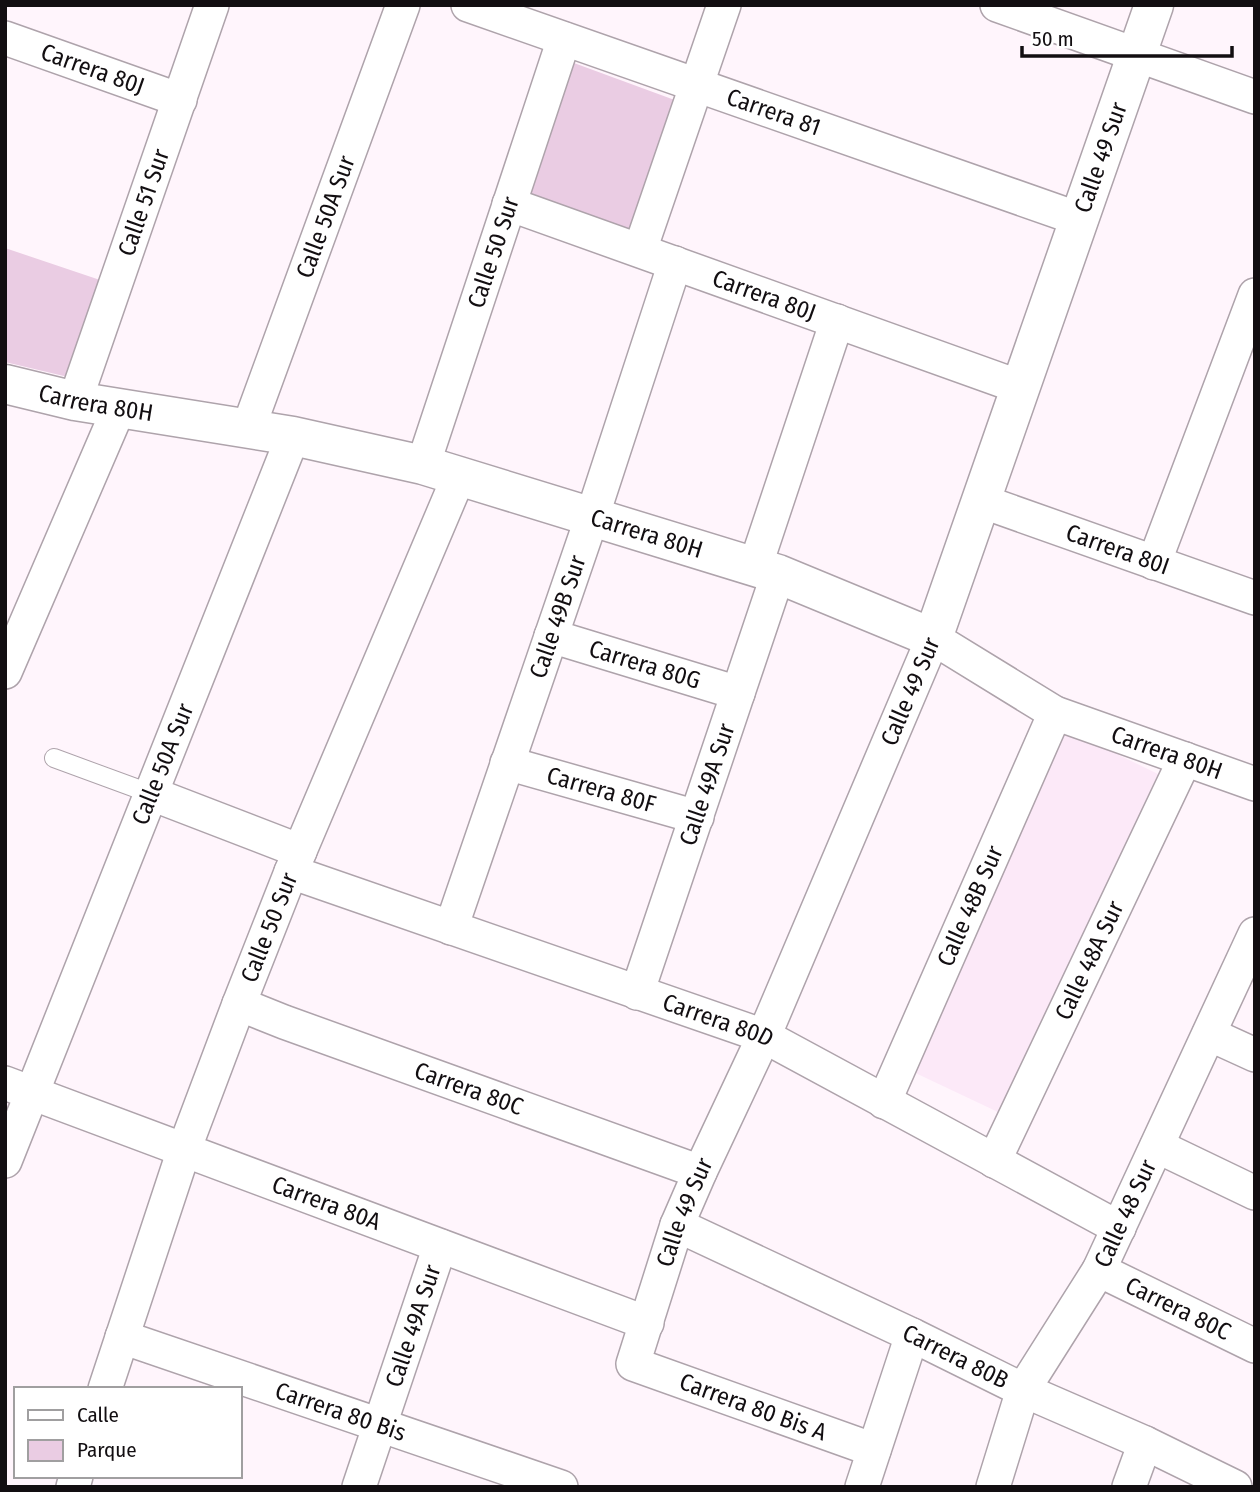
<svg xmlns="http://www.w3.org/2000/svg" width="1260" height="1492" viewBox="0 0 1260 1492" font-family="'Fira Sans Condensed',sans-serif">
	<rect width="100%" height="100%" fill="#fff5fc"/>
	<polygon fill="#fce9f8" points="1065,729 1158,774 1000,1113 907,1069"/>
	<g fill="#eacce3">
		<polygon points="574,63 680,102 630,239 524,200"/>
		<polygon points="5,248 103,281 68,377 5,362"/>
	</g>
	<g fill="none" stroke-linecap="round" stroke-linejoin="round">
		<defs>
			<polyline id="service" points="54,758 152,794"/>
			<g id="minor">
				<path id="s1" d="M 468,5 L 1079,219"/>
				<polyline points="997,5 1255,97"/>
				<path id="s2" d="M 5,38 L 180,100"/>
				<path id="s3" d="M 509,204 L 1020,387"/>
				<polyline points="640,250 724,5"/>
				<path id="s4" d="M 75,401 L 212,5"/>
				<path id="s5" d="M 248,429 L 403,5"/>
				<path id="s6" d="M 423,465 L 564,39"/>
				<path id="s7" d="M 981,501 L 1255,598"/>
				<polyline points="1154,563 1255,295"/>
				<polyline points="755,567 837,321"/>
				<path id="s8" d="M 551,636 L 738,693"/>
				<polyline points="5,672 119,408"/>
				<path id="s9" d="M 507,763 L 697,817"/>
				<polyline points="152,794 300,851"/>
				<path id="s10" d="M 291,872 L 764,1036 L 1119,1228"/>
				<path id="s11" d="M 451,928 L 592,517 L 675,263"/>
				<path id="s12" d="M 637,993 L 778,574"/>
				<path id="s13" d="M 239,1004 L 284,1022 L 700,1172"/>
				<polyline points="1209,1034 1255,1055"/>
				<path id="s14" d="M 5,1083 L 647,1323"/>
				<path id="s15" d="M 884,1102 L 1055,713"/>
				<polyline points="1157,1146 1255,1193"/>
				<path id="s16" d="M 5,1161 L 293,436"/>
				<path id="s17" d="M 994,1161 L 1185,759"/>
				<path id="s18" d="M 677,1225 L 912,1335 L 1023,1390 L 1145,1443 L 1235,1487"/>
				<path id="s19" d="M 1099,1270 L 1255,1346"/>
				<path id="s20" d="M 122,1337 L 561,1487"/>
				<path id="s21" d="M 105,1389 L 184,1150 L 239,1004 L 291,872 L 459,476"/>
				<path id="s22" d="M 874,1450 L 633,1364 L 677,1225 L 700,1172 L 764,1036 L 933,638 L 1055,713 L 1255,784"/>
				<polyline points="73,1487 76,1476"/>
				<path id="s23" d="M 359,1487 L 440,1246"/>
				<polyline points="862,1487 912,1335"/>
				<path id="s24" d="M 993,1487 L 1023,1390 L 1099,1270 L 1255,934"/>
				<polyline points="1129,1487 1145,1443"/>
			</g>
			<g id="tertiary">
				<path id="s25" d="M 5,384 L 75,401 L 293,436 L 423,465 L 778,574 L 933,638 L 1154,5"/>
			</g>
		</defs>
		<use href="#service" stroke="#aea3ab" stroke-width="20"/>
		<use href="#minor" stroke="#aea3ab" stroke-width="36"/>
		<use href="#tertiary" stroke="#aea3ab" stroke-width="41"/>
		<use href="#service" stroke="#fff" stroke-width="18"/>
		<use href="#minor" stroke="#fff" stroke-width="33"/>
		<use href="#tertiary" stroke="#fff" stroke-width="38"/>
	</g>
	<g text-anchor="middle" stroke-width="5" stroke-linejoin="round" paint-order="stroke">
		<g font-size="24" fill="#120e11" stroke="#fff">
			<text dy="8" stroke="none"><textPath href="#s2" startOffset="93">Carrera 80J</textPath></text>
			<text dy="8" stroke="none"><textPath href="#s1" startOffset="324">Carrera 81</textPath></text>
			<text dy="8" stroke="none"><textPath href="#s25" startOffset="1474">Calle 49 Sur</textPath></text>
			<text dy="8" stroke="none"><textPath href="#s4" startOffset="210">Calle 51 Sur</textPath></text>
			<text dy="8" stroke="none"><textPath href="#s5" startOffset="226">Calle 50A Sur</textPath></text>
			<text dy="8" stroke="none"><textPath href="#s6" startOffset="224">Calle 50 Sur</textPath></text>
			<text dy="8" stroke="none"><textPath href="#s3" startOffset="271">Carrera 80J</textPath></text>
			<text dy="8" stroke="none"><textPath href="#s25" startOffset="93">Carrera 80H</textPath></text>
			<text dy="8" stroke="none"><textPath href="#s25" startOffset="660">Carrera 80H</textPath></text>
			<text dy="8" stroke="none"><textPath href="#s7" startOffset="145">Carrera 80I</textPath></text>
			<text dy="8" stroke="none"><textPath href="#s11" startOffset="329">Calle 49B Sur</textPath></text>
			<text dy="8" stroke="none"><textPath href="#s8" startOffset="98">Carrera 80G</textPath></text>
			<text dy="8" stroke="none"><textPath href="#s22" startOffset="984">Calle 49 Sur</textPath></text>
			<text dy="8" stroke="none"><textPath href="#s22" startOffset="1304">Carrera 80H</textPath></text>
			<text dy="8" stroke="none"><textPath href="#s16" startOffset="427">Calle 50A Sur</textPath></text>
			<text dy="8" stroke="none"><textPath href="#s12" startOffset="220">Calle 49A Sur</textPath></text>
			<text dy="8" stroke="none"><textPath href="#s9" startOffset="98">Carrera 80F</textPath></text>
			<text dy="8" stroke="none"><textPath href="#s15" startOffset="214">Calle 48B Sur</textPath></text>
			<text dy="8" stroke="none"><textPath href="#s21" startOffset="490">Calle 50 Sur</textPath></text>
			<text dy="8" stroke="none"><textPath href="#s17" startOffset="222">Calle 48A Sur</textPath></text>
			<text dy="8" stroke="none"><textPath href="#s10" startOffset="452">Carrera 80D</textPath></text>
			<text dy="8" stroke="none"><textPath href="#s13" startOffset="245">Carrera 80C</textPath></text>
			<text dy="8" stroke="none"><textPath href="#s14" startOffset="343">Carrera 80A</textPath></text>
			<text dy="8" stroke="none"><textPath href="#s22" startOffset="416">Calle 49 Sur</textPath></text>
			<text dy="8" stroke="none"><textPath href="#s24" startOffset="306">Calle 48 Sur</textPath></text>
			<text dy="8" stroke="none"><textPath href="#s19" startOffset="88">Carrera 80C</textPath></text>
			<text dy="8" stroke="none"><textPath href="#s23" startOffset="170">Calle 49A Sur</textPath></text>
			<text dy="8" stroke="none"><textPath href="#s18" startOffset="308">Carrera 80B</textPath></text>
			<text transform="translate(753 1407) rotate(20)" y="8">Carrera 80 Bis A</text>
			<text dy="8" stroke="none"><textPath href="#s20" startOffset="231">Carrera 80 Bis</textPath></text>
		</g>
	</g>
	<rect width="1260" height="1492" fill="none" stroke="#120e11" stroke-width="14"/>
	<rect x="14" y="1387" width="228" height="91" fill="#ffffff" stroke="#a09fa0" stroke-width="2"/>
	<rect x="28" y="1410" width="35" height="10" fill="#ffffff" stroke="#a09fa0" stroke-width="2"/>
	<text x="77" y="1422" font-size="21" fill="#120e11">Calle</text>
	<rect x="28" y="1440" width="35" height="21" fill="#eacce3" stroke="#a09fa0" stroke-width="2"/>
	<text x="77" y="1457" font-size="21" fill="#120e11">Parque</text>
	<path d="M1022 46v10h210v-10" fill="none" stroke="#120e11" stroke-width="3.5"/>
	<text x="1032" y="46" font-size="21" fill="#120e11" stroke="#ffffff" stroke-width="5" paint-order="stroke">50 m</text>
</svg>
